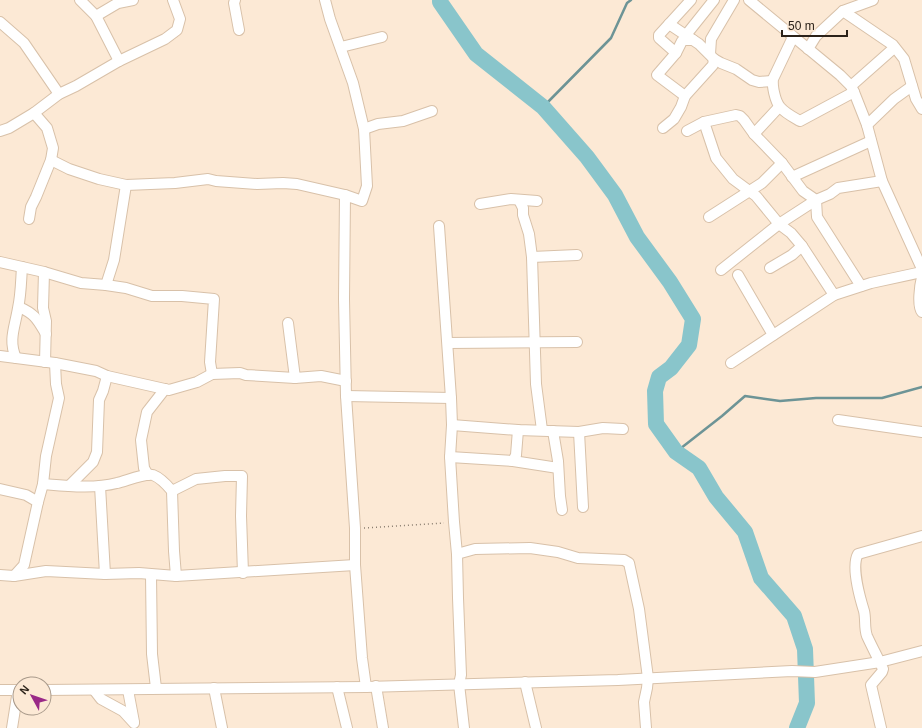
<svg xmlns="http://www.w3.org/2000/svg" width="922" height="728" viewBox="0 0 922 728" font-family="Helvetica,sans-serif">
	<rect width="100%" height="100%" fill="#fce9d5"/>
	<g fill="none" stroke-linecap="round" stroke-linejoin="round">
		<g stroke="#6d9496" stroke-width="2.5">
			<polyline points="543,107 611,38 627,3 631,0"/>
			<polyline points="676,452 722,416 745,396 780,401 816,398 882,398 922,387"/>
		</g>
		<polyline stroke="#89c5cb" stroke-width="16" points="440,0 440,2 476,54 543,107 587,157 615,195 637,237 670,282 693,319 689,345 671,368 659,377 655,391 656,424 676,452 699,468 716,497 745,532 761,578 794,616 805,649 807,703 797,728"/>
		<defs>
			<g id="street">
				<polyline points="80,0 96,16 119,61"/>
				<polyline points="235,0 234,3 239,30"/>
				<polyline points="325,0 330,19 353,83 364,129 367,186 362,201 345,195 344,299 346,396 355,528 355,565 362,658 366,687"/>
				<polyline points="749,0 840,75 851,86 854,92 867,125 882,181 922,269"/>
				<polyline points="843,11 893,45 904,59 916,99 922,109"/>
				<polyline points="96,16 118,3 133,0"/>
				<polyline points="0,22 24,43 59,94"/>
				<polyline points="669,24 699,44 714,59 721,63 736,69 752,80 759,82 772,81"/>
				<polyline points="686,35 714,0"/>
				<path d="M 793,37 L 773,79 C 772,86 775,101 780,107 C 785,113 793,117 800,121 L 854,92"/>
				<polyline points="341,47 382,37"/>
				<polyline points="808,49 816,36 843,11 873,0"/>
				<polyline points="676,53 659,38 659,35 691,0"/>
				<polyline points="710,54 711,39 734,0"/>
				<polyline points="851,86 894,48"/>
				<polyline points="685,96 657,75 676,53 682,41 685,40 693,40"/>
				<polyline points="704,122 716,158 733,179 756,196 779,224 791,233 802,246 834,295"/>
				<polyline points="867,125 894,99 912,86"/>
				<polyline points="663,128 674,119 681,107 685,96 713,65 714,59"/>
				<polyline points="364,129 378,124 403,121 432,111"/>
				<polyline points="0,131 9,128 34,113 59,94 76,86 119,61 165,39 177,30 180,19 173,0"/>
				<polyline points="687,131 704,122 736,115 740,116 744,120 754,134 782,163 803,191 816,200 817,217 861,286"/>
				<polyline points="754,134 779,107"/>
				<polyline points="51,160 69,169 99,179 126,185 175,183 208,179 216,181 257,184 283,183 297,184 345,195"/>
				<polyline points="792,177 871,141"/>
				<polyline points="519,200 523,208 523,215 529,234 532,257 536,384 542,430"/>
				<polyline points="480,204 511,199 537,201"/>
				<polyline points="709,217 762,183 782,163"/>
				<polyline points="29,219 31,207 36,197 51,160 53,148 47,128 34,113"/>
				<polyline points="439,226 451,398 452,425 450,457 454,522 457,554 458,598 461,675 459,684 464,728"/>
				<polyline points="532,257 577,255"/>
				<polyline points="0,262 44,272 81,283 106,285 114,260 126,185"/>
				<polyline points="770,268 792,255 802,246"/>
				<polyline points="721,270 779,224 816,200 830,194 838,188 882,181"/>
				<polyline points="44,272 43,308 46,321 45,362"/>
				<polyline points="738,275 773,335"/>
				<path d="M 922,277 C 920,285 917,306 922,312"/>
				<polyline points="106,285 126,288 152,296 182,296 214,299 210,362 212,374"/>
				<path d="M 19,307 C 35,314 37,319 46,334"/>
				<polyline points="288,323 295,378 321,376 346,381"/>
				<polyline points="448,343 577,342"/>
				<polyline points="0,356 55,363 96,371 107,376 169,390 197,382 212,374 240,373 246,375 295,378"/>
				<path d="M 16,358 C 8,340 15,327 18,308 C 21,295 21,281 22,267"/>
				<polyline points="731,363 834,295 871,283 922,272"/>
				<polyline points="346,396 451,398"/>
				<polyline points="838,420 922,432"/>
				<polyline points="452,425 518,430 579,432 603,428 623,429"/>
				<polyline points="553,431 558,461 560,496 562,510"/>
				<polyline points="579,432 583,507"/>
				<polyline points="450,457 513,461 558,468"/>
				<polyline points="513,461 516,455 518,430"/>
				<polyline points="148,475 144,468 141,440 147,412 165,389"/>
				<path d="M 43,484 C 67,486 94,489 117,483 C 126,481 145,473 153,475 C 161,478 167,485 172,491 L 174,551 L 176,576"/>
				<polyline points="69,486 93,462 97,452 99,400 103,391 107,376"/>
				<polyline points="100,486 105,574"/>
				<polyline points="0,489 26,495 38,502"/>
				<polyline points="172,491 196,479 225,476 242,476 241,516 243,573"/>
				<polyline points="457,554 475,549 530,548 558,552 578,558 624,560 629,563 639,609 648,678 647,688 644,702 646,728"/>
				<polyline points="0,575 14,576 46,571 105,574 139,573 176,576 355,565"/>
				<polyline points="151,575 152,654 156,688"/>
				<polyline points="14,576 24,565 38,502 43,484 46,456 59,398 56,384 55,363"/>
				<polyline points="525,682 536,728"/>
				<polyline points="376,686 383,728"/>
				<polyline points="337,687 347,728"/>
				<polyline points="214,688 222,728"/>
				<polyline points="0,690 20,690"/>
				<polyline points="44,690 366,687 618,680 792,671 815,672 880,662 922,651"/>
				<polyline points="94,690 101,699 123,711 134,723"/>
				<polyline points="128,690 134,722"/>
				<polyline points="12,728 18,690"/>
				<path d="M 881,728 L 871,685 L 882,672 L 883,669 C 878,658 872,647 867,636 C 864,628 866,619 864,611 C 860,598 851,566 858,554 L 922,536"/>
			</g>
		</defs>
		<use href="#street" stroke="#d8c1a9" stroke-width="12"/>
		<polyline stroke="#8b7e70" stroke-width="1.5" stroke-dasharray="1 3" stroke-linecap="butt" points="364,528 444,523"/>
		<use href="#street" stroke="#fff" stroke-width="10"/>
	</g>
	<g transform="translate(32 696) rotate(310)"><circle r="19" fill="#fce9d5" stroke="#a8998a"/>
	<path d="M0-3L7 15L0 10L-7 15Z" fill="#9a2987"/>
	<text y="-6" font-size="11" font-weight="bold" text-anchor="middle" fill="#2b2219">N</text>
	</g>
	<path d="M782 30v6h65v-6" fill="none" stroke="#2b2219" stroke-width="2"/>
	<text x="788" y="30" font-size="12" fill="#2b2219" stroke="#fce9d5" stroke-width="3" paint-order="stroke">50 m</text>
</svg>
